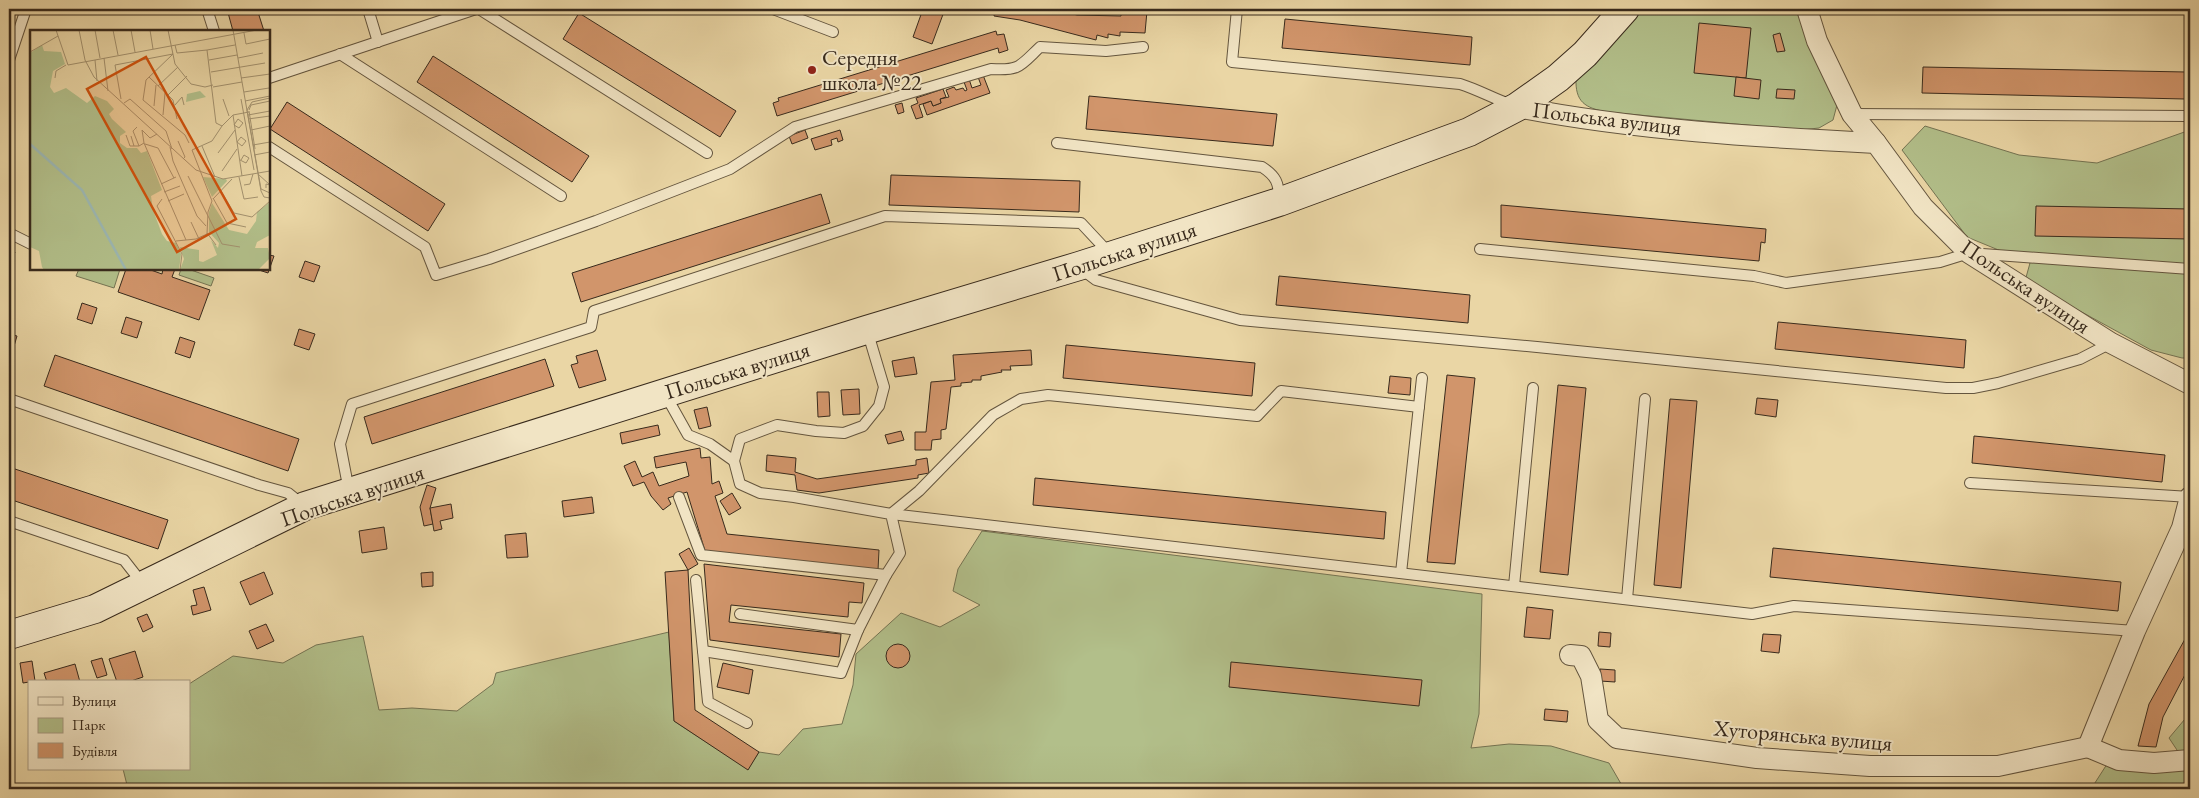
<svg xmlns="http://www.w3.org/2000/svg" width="2199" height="798" viewBox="0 0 2199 798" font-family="'EB Garamond',serif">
	<rect width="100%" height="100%" fill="#ead6a5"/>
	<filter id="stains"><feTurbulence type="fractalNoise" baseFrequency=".004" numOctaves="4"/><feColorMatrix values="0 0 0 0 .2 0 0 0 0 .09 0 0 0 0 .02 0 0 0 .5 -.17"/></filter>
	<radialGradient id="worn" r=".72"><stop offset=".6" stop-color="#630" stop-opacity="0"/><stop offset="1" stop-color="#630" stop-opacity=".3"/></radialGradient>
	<g fill="#b2bf8a" stroke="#757453">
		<path d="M 1641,9 L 1796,9 L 1815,56 L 1837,105 L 1833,120 L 1819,128 L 1800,130 L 1607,112 C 1585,108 1575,102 1576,78 Z"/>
		<polygon points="1925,126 2019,155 2097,163 2190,130 2190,358 2182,358 2151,350 2025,281 2030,263 1967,237 1902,150"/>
		<polygon points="79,269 120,269 114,288 76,276"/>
		<polygon points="181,269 188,269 214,278 211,286 179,275"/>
		<polygon points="982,531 1482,594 1479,714 1471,748 1509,744 1551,746 1609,763 1624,789 128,789 123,769 189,769 189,684 233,656 283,663 316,645 363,636 379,710 412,708 457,711 493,684 496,673 669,632 674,721 748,769 759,752 779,755 803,729 842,724 853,685 856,654 901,613 940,627 980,605 953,591 958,569"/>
		<polygon points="2190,713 2190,751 2179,753 2169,738"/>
		<polygon points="2109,761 2190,763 2190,789 2091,789"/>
	</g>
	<g fill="#d1956b" stroke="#382a1c">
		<polygon points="227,9 257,9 264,31 233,31"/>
		<polygon points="923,9 945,9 932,44 913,37"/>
		<polygon points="995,9 1052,9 1077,15 1121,16 1121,12 1147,11 1145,33 1120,32 1120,36 1108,34 1108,38 1097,35 1096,40 1020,20 994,16"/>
		<polygon points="579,13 736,111 720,137 563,39"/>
		<polygon points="1285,19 1472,37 1470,65 1282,48"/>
		<polygon points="1699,23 1751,28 1746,78 1694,73"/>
		<polygon points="996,31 997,35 1004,34 1008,50 999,53 998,48 777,116 773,103 779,101 778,98"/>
		<polygon points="1780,33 1785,51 1777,52 1773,35"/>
		<polygon points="433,56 589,156 572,182 417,82"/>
		<polygon points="1923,67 2186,72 2185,99 1922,93"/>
		<polygon points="983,75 990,93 927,115 923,104 931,101 933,106 941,103 940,99 949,97 946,90 954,87 956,90 963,88 965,91 967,90 964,82 969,79 972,88 981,85 978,77"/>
		<polygon points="1736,77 1761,80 1759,99 1734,96"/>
		<polygon points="943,89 946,97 940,99 941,103 933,106 931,101 919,105 923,117 916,119 911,106 918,103 916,98"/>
		<polygon points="1777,89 1795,90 1794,99 1776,98"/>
		<polygon points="1089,96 1277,114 1273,146 1086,129"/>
		<polygon points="287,102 445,204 428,231 270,129"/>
		<polygon points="902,103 904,112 898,114 895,105"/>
		<polygon points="805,130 808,138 792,144 789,136"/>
		<polygon points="840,130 843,140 838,142 837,138 831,140 832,145 815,150 811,139"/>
		<polygon points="891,175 1080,181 1079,212 889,205"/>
		<polygon points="821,194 830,223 581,302 572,273"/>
		<polygon points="1501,205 1766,229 1765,243 1761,242 1759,261 1501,237"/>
		<polygon points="2036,206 2190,209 2190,239 2035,236"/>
		<polygon points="9,249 15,252 9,267"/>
		<polygon points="269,255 274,256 268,273 256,269 269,269"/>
		<polygon points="305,261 320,266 314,282 299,277"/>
		<polygon points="126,269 148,269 162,274 163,269 175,269 172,277 210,290 199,320 118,292"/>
		<polygon points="1279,276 1470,295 1468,323 1276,305"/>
		<polygon points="82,303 97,308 92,324 77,319"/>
		<polygon points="9,316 14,317 9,333"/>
		<polygon points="126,317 142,322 137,338 121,333"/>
		<polygon points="1778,322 1966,340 1964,368 1775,349"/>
		<polygon points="299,329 315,334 309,350 294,345"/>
		<polygon points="9,334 17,336 12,353 9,352"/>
		<polygon points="180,337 195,342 190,358 175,353"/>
		<polygon points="1066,345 1255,363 1252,396 1063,378"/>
		<polygon points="597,350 606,380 579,388 571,365 578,363 576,356"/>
		<polygon points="1031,350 1032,365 1010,366 1011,370 1001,370 1002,372 981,376 981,380 972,380 972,382 961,383 961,386 951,387 946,429 941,430 941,439 932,440 931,450 915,450 915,432 926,432 931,382 955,380 953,355"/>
		<polygon points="55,355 299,439 288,471 44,386"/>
		<polygon points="914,357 917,374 895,377 892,361"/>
		<polygon points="545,359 554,386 372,444 364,417"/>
		<polygon points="1447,375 1475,378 1455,564 1427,562"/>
		<polygon points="1390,376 1411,378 1410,395 1388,393"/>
		<polygon points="1558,385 1586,388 1568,575 1540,572"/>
		<polygon points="859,389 860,414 843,415 841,390"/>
		<polygon points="817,392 829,392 830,416 818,417"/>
		<polygon points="1757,398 1778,400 1776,417 1755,414"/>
		<polygon points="1670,399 1697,401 1681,588 1654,585"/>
		<polygon points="707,407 711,426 699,429 694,410"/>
		<polygon points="658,425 660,435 622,444 620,433"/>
		<polygon points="901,431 904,440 888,444 885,435"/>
		<polygon points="1974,436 2165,455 2162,482 1972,463"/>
		<polygon points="700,448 701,458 710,457 712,484 719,481 723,493 715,496 727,534 879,550 878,570 705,551 687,492 668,498 671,504 663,510 651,496 644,482 633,486 624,466 635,461 642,477 653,472 659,486 689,476 686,462 656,468 654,457"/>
		<polygon points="767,455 796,458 795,472 817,479 916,465 916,460 927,458 929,473 918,475 918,478 819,493 797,490 795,475 766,471"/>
		<polygon points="9,467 168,520 158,549 9,499"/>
		<polygon points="1035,478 1386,512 1384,539 1033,505"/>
		<polygon points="427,485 436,488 430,508 433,524 424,526 420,507"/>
		<polygon points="732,493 741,508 729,515 720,501"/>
		<polygon points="592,497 594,513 564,517 562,501"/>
		<polygon points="451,504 453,518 440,521 442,529 434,531 430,508"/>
		<polygon points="384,527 387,549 362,553 359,531"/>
		<polygon points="526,533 528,557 507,558 505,535"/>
		<polygon points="689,548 698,564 688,570 679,554"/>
		<polygon points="1773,548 2121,582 2118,611 1770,577"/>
		<polygon points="704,564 864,583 862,603 849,602 848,617 731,605 729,622 841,634 839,657 710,640"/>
		<polygon points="688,570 695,710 759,752 748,770 674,721 665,572"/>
		<polygon points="264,572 273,594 250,605 240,582"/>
		<polygon points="433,572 433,586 422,587 421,573"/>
		<polygon points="204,587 211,610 193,615 191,606 197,605 193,590"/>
		<polygon points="1527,607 1553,610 1550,639 1524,637"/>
		<polygon points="147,614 153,627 143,632 137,618"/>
		<polygon points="266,624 274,641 257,649 249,631"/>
		<polygon points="2190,630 2190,665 2163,717 2156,747 2138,746 2149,704"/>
		<polygon points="1599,632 1611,633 1610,647 1598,646"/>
		<polygon points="1763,634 1781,635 1779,653 1761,651"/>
		<circle cx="898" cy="656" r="12"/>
		<polygon points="135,651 143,677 128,682 117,682 109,659"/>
		<polygon points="102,658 107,675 97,678 91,661"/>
		<polygon points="32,661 35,681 23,683 20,663"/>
		<polygon points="1231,662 1422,680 1419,706 1229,687"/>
		<polygon points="723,663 753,670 749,694 717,687"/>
		<polygon points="75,664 80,682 47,682 44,673"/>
		<polygon points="1600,669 1615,670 1615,682 1600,681"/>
		<polygon points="1545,709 1568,711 1567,722 1544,720"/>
	</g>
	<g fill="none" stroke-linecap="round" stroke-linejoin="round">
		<defs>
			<g id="lane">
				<polyline points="207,9 214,31"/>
				<polyline points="368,9 378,42"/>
				<polyline points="479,9 707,153"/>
				<polyline points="773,9 833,32"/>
				<path d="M 1237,9 L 1232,62 L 1460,84 C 1479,90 1494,99 1512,105"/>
				<polyline points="340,54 561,196"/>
				<polyline points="9,60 26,9"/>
				<polyline points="269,78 476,9"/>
				<polyline points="1853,114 2187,116 2190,113"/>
				<path d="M 1057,143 L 1262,167 C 1276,176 1279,183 1279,199"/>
				<path d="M 269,147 L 425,247 L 436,275 L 489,259 L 596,221 L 730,169 L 795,127 L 991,69 C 1020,71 1020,66 1040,47 L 1106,51 L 1143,47"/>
				<polyline points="9,233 31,244"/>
				<polyline points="1480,249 1754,276 1786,283 1940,262 1969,253 2190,269"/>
				<polyline points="1080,268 1096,280 1240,320 1537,347 1946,388 1973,388 1998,383 2080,359 2111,343"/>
				<polyline points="665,394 688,435 710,444 734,461"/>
				<polyline points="9,399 259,485 288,493 303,505"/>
				<polyline points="1970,483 2190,497"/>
				<polyline points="349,491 340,444 352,404 591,327 594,311 885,216 1081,223 1109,253"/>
				<polyline points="679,497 701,555 886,575 900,553 891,514 794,497 760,493 740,484 734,461 740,439 777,425 816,431 844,433 863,426 879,406 884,387 867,330"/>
				<polyline points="891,514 1752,614 1794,606 2135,631"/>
				<polyline points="891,514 919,491 993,415 1021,399 1048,395 1257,416 1281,391 1419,407"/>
				<polyline points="9,521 124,560 142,583"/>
				<polyline points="1401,573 1422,378"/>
				<polyline points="696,580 708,702 747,723"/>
				<polyline points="1514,586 1533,388"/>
				<polyline points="1627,599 1645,399"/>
				<polyline points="740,614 858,630 886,575"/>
				<polyline points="703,651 841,673 858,630"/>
			</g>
			<g id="street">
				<polyline points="1807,9 1817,41 1852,114 1876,143"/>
				<path d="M 1517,107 C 1633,130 1758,137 1876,143 L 1923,207 L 1969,253 L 2111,343 L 2190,384"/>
				<polyline points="1570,655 1581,656 1591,676 1598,720 1617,738 1757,758 1870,766 1998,766 2088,747"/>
				<polyline points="2088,747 2135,631 2182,528 2190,497"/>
				<polyline points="2088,747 2119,760 2154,763 2190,760"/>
			</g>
			<polyline id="secondary" points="9,635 95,609 305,506 866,330 1079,266 1279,202 1469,132 1517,107 1558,78 1585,54 1625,9"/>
		</defs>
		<use href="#lane" stroke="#64553e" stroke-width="12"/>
		<use href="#street" stroke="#64553e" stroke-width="22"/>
		<use href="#secondary" stroke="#382a1c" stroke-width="30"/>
		<use href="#lane" stroke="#f1e4c4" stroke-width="10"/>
		<use href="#street" stroke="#f1e4c4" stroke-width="20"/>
		<use href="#secondary" stroke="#f1e4c4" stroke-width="28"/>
	</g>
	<circle fill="#8f2418" stroke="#f1e4c4" stroke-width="2" cx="812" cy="70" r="5"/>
	<g text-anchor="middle" stroke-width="4" stroke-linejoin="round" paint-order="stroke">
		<g font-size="22" fill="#382a1c" stroke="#f1e4c4" text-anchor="start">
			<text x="822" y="65">Середня<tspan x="822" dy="25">школа №22</tspan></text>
		</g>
		<g font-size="22" fill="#382a1c" stroke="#f1e4c4">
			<text transform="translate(1607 118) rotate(7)" y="8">Польська вулиця</text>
			<text transform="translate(1124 251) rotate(-18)" y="8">Польська вулиця</text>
			<text transform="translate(2026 286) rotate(34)" y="8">Польська вулиця</text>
			<text transform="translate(737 370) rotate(-17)" y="8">Польська вулиця</text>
			<text transform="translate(352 495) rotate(-19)" y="8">Польська вулиця</text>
			<text transform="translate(1803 735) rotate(5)" y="8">Хуторянська вулиця</text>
		</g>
	</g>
	<g transform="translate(30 30)">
		<rect width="240" height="240" fill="#ead6a5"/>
		<path d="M 12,15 L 14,21 L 31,22 L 35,34 L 23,41 L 20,57 L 24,63 L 36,58 L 57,73 L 65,66 L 77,71 L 84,79 L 79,84 L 82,89 L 96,102 L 90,106 L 90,113 L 97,118 L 107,118 L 111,123 L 117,121 L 132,160 L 121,166 L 123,180 L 132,204 L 137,211 L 146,213 L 151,224 L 149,240 L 14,240 L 12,237 L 9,221 L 0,217 L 0,23 ZM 170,61 L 176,67 L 156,72 L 157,64 ZM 173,147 L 196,149 L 197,151 L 182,167 ZM 240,172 L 240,205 L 227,212 L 225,218 L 238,218 L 240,228 L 228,240 L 150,240 L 154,229 L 150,217 L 169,220 L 169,231 L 173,232 L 187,225 L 181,210 L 188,218 L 189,213 L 179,202 L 179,182 L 182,173 L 199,200 L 217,204 L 226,191 L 227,182 Z" fill="#b2bf8a"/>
		<path fill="none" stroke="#9cb7b2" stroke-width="2.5" d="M 0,114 L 52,160 L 96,240"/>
		<path fill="none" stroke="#a3916e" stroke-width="1" d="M 26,0 L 38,35M 49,0 L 55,30 L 64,47 L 166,140 L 193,149 L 240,141M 65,0 L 70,28M 83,0 L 88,25M 101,0 L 105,22M 120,0 L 123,19M 138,0 L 145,34 L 161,54 L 175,57 L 183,55M 203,0 L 231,161 L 234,167 L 240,168M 214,3 L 216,14 L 240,9M 145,15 L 147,23 L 177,20M 0,22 L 28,6M 74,28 L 78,61M 208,28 L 233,23M 65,30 L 67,51M 179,30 L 207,25M 38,35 L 227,0M 181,42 L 235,33M 119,47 L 143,70 L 147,89M 25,48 L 26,41 L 36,35M 211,48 L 240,44M 128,56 L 148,37M 183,57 L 212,52M 214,62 L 239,58M 138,65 L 157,46M 240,68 L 222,72 L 217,80 L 231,159 L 240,163M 91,69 L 85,35 L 143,24 L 116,50 L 113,70 L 155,105 L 159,113M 193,69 L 199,86M 211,69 L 224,140M 215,71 L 240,66M 94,73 L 100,69 L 136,101 L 142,119M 145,75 L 152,67 L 154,75M 124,76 L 126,55M 219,80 L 221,75 L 240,71M 219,81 L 225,119M 133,85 L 135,63M 203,85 L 192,96 L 186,93 L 177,20 L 205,15M 218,85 L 240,81M 208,89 L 213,93 L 209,98 L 204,95 ZM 218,89 L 240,86M 107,97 L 103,101 L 109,116 L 114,113 L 112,100 L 120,108 L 127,104M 221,100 L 240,96M 96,105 L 100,116 L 104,116M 101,106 L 104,116 L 109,116M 211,107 L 216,111 L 212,116 L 207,112 ZM 148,111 L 155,127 L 153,129M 114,113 L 156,210M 115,114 L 128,118 L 144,148M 223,115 L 240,112M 172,116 L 185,147M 140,117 L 143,131 L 167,186 L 176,196M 188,123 L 205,100M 224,125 L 240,122M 210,130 L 216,133 L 219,128 L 214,125 L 211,130M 192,141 L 207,119M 228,144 L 240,155 L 236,154 L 236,158M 158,146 L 192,214 L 210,217M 212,146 L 203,85 L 219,82M 209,147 L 214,169 L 228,167M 131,154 L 146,147M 214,155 L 220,154 L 223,144M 190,159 L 204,183 L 222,187 L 240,171M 134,162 L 150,156M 183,168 L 197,193 L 216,197M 132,169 L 127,176 L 152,224 L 150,240M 183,169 L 202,149M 138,171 L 154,164M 161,192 L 169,209M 177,203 L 186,215M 146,211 L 166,209 L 177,204 L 178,182 L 182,171 L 162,120 L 182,111 L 192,96"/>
		<path fill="#ce520e" fill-opacity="0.15" stroke="#ce520e" stroke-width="2.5" d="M 116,27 L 206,189 L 147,222 L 57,59 Z"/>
		<rect width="240" height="240" fill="none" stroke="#382a1c" stroke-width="2.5"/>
	</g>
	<rect width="2199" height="798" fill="none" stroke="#ead6a5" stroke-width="30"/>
	<rect x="10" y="10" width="2179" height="778" fill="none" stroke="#382a1c" stroke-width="2.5"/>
	<rect x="15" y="15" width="2169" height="768" fill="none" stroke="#382a1c"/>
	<rect x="28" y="680" width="162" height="90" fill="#f1e4c4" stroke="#a79a81"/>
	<rect x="38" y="697" width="25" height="8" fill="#f1e4c4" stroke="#a79a81"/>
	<text x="72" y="706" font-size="15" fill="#382a1c">Вулиця</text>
	<rect x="38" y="718" width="25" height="15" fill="#b2bf8a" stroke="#a79a81"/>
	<text x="72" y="730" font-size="15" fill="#382a1c">Парк</text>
	<rect x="38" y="743" width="25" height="15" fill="#d1956b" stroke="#a79a81"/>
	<text x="72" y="756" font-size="15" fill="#382a1c">Будівля</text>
	<rect width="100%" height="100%" filter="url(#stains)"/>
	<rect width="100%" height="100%" fill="url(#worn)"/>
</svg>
